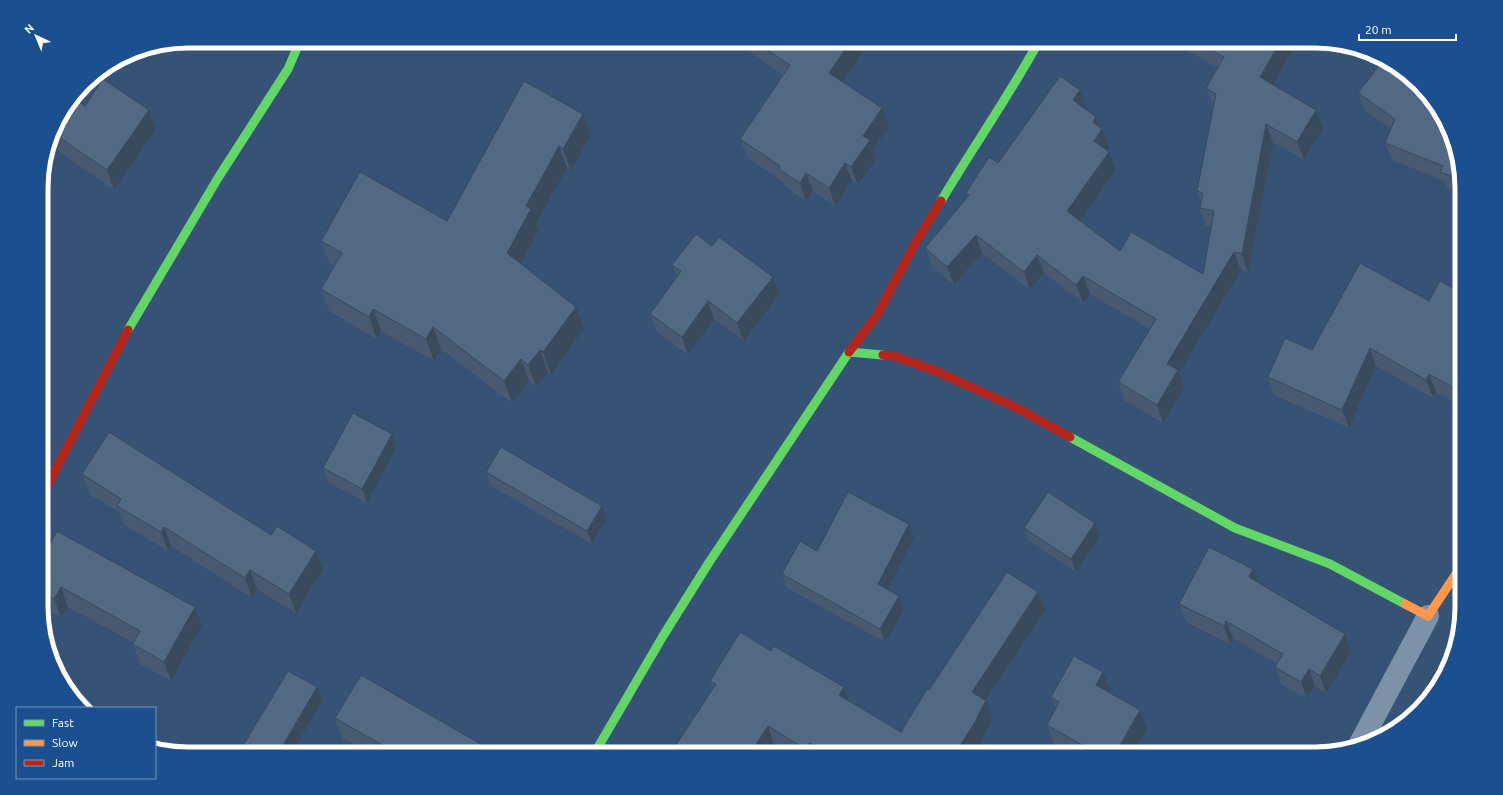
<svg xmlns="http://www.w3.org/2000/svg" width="1503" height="795" viewBox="0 0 1503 795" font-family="Ubuntu,sans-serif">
	<rect width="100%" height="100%" fill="#365274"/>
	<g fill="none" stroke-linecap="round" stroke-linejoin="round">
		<polyline stroke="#7d92a8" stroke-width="22" points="1358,747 1428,616"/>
		<g stroke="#63d668" stroke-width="9">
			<path d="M 941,201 C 973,147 1009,96 1039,41"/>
			<polyline points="128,330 218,178 288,69 300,41"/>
			<polyline points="1070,437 1235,528 1330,564 1405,604"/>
			<polyline points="594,754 663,636 708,564 849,352 883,355"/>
		</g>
		<polyline stroke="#ff974d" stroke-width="9" points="1405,604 1428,616 1462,565"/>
		<g stroke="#b3261e" stroke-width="9">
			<polyline points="849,352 877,315 917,240 941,201"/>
			<polyline points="883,355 894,356 936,371 1017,408 1070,437"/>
			<polyline points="42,496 128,330"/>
		</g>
	</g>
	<g fill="#475a72">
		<polygon points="745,41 880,41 874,50 867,46 842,82 882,108 889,127 873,150 876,159 858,185 852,181 835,206 813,191 806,201 785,187 783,182 747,157 740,139 783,75 749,51"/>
		<polygon points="1170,41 1298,41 1273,85 1316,110 1323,128 1304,160 1273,142 1248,272 1241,270 1179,373 1184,388 1163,423 1124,400 1118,382 1150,329 1090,294 1083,303 1044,273 1030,290 982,253 954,285 932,266 925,248 967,198 966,193 998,163 1086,108 1086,109 1100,127 1102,129 1109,147 1107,150 1116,170 1080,220 1120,251 1203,274 1212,227 1206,226 1200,208 1201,202 1197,191 1213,106 1206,88 1218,68"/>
		<polygon points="1384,59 1461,169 1461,195 1447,189 1444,181 1392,160 1385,143 1391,129 1365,110 1358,93"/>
		<polygon points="524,81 591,135 571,171 567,168 536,224 539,230 520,264 584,329 551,374 548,372 536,387 529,381 512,403 441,349 434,361 381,331 377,339 329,311 321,289 334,266 329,263 321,241 447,221"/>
		<polygon points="85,106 156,129 114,190 50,145 56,123"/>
		<polygon points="712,246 773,277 779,295 744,341 714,319 688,355 657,332 650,314 677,277 672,265"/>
		<polygon points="1461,293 1461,406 1436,392 1433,398 1376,366 1349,428 1274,395 1268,377 1429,301"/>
		<polygon points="392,434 396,448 367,503 328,482 323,468"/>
		<polygon points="486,472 607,519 592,544 491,486"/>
		<polygon points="82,474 323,570 296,613 257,589 252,598 171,546 168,551 124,525 120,513 89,494"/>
		<polygon points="1024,528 1100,536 1076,572 1029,541"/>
		<polygon points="914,537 887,589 899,596 904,610 885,642 787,588 782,574 817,551"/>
		<polygon points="42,558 195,607 202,626 171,681 140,664 133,644 134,643 68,607 61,618 42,608"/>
		<polygon points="1253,569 1258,583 1345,634 1351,652 1326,693 1315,686 1307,699 1281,684 1275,667 1277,664 1233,638 1230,644 1186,622 1179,604"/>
		<polygon points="1045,611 985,701 993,720 984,734 985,736 974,754 789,754 774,745 768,754 670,754 713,689 710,681 771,651 844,687 848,700 901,732 929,690"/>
		<polygon points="1103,672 1110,691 1110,693 1147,729 1133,754 1071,754 1054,744 1047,725 1056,709 1051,697"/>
		<polygon points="335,718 491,750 492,754 371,754 342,738"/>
	</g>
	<g fill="#394a5c">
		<polygon points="851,41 865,41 867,46 836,91 829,73"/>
		<polygon points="871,41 880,41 874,50"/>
		<polygon points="1281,41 1298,41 1267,95 1260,77"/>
		<polygon points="1080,90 1086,108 1080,118 1073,100"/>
		<polygon points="882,108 889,127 873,150 876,159 858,185 851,167 863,136"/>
		<polygon points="149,110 156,129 114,190 107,170"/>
		<polygon points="1316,110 1323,128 1304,160 1297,142"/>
		<polygon points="583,114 591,135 571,171 563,149"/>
		<polygon points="1096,117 1101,130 1102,129 1109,147 1100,159 1094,141 1093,122"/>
		<polygon points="1266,124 1273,142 1248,272 1242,254"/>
		<polygon points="559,146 567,168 536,224 539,230 515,275 507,253 526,206"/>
		<polygon points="1109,152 1116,170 1074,229 1067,211"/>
		<polygon points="845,163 852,181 835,206 829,188"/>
		<polygon points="806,173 813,191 806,201 800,183"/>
		<polygon points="976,235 982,253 954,285 947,267"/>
		<polygon points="1234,252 1241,270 1179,373 1184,388 1163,423 1157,405 1167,364"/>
		<polygon points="1037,255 1044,273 1030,290 1024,272"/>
		<polygon points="1083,276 1090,294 1083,303 1076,285"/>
		<polygon points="773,277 779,295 744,341 737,323"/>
		<polygon points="708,301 714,319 688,355 682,337"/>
		<polygon points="576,307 584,329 551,374 543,352"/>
		<polygon points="373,309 381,331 377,339 369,317"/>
		<polygon points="433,327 441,349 434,361 426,339"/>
		<polygon points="1370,348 1376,366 1349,428 1342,410"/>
		<polygon points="540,350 548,372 536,387 528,365"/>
		<polygon points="521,359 529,381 512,403 504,381"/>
		<polygon points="1429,374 1436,392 1433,398 1426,380"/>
		<polygon points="392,434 396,448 367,503 362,489"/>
		<polygon points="602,506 607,519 592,544 587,531"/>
		<polygon points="1095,523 1100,536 1076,572 1071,559"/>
		<polygon points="909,524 914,537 883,598 878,584"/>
		<polygon points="164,527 171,546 168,551 161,532"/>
		<polygon points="316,551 323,570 296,613 289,594"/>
		<polygon points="1253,569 1259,586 1249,577"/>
		<polygon points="250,570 257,589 252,598 245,578"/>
		<polygon points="61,587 68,607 61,618 54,599"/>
		<polygon points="1038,592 1045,611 978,711 972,692"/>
		<polygon points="899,596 904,610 885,642 880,629"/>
		<polygon points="195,607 202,626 171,681 164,662"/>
		<polygon points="1226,621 1233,638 1230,644 1224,626"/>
		<polygon points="1345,634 1351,652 1326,693 1320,676"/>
		<polygon points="1309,669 1315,686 1307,699 1301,682"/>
		<polygon points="1103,672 1110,691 1103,704 1096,685"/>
		<polygon points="317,687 322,701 291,754 278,754"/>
		<polygon points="844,687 850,706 839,695"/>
		<polygon points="986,701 993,720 984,734 985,736 974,754 955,754 977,717"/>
		<polygon points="1140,710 1147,729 1133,754 1115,754"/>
		<polygon points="768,726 774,745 768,754 750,754"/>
		<polygon points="810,743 814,754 808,754 807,750"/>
		<polygon points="491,750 492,754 488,754"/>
	</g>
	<g fill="#526984" stroke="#394a5c">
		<polygon points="754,41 851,41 829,73 882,108 863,136 870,140 851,167 845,163 829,188 806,173 800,183 779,169 780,166 740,139 790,65"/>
		<polygon points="1195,41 1281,41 1260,77 1316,110 1297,142 1266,124 1242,254 1234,252 1167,364 1178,370 1157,405 1118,382 1156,319 1083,276 1076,285 1037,255 1024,272 976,235 947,267 925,248 969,195 966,193 989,157 998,163 1060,76 1080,90 1073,100 1096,117 1093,122 1102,129 1094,141 1109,152 1067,211 1120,251 1131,232 1203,274 1214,211 1200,208 1203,193 1197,191 1216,94 1206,88 1224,57"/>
		<polygon points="1384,59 1437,106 1461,169 1461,180 1440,172 1443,166 1385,143 1395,119 1358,93"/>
		<polygon points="103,79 149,110 107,170 53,133 56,123 75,99 85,106"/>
		<polygon points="524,81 583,114 563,149 559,146 526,206 531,209 507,253 576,307 543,352 540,350 528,365 521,359 504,381 433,327 426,339 373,309 369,317 321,289 342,253 321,241 360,172 447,221"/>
		<polygon points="696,234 712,246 719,237 773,277 737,323 708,301 682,337 650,314 681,271 672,265"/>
		<polygon points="1360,263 1429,301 1440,281 1461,293 1461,392 1429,374 1426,380 1370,348 1342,410 1268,377 1285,338 1312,350"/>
		<polygon points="353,413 392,434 362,489 323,468"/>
		<polygon points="109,432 271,535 277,526 316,551 289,594 250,570 245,578 164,527 161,532 117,506 121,499 82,474"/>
		<polygon points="501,447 602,506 587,531 486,472"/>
		<polygon points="848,492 909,524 878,584 899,596 880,629 782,574 800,541 817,551"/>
		<polygon points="1048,492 1095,523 1071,559 1024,528"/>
		<polygon points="57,531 195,607 164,662 133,644 140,631 61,587 54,599 42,593 42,558"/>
		<polygon points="1209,547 1253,569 1249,577 1345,634 1320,676 1309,669 1301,682 1275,667 1283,654 1226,621 1224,626 1179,604"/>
		<polygon points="1007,572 1038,592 972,692 986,701 977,717 978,717 955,754 828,754 810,743 807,750 768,726 750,754 670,754 716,684 710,681 740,632 771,651 774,646 820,673 844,687 839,695 901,732 927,689 929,690"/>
		<polygon points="1074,656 1103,672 1096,685 1140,710 1115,754 1098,754 1047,725 1059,702 1051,697"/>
		<polygon points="288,671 317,687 278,754 238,754"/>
		<polygon points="361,675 491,750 488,754 398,754 335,718"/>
		<polygon points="991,751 1000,754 990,754"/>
	</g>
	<path d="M0 0H1503V795H0ZM188 48H1315A140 140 0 0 1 1455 188V607A140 140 0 0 1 1315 747H188A140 140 0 0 1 48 607V188A140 140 0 0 1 188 48Z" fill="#1b4f8f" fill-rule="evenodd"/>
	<path fill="none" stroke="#fff" stroke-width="5" d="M188 48H1315A140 140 0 0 1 1455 188V607A140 140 0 0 1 1315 747H188A140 140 0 0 1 48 607V188A140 140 0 0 1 188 48Z"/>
	<rect x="16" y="707" width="140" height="72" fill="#1b4f8f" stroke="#7695bc"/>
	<rect x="24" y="720" width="20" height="6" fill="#63d668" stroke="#7695bc"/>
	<text x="52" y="727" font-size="12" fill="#ffffff">Fast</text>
	<rect x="24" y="740" width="20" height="6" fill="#ff974d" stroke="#7695bc"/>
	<text x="52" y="747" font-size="12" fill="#ffffff">Slow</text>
	<rect x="24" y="760" width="20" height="6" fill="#b3261e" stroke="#7695bc"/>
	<text x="52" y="767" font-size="12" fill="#ffffff">Jam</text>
	<g transform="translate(36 36) rotate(316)" stroke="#1b4f8f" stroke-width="3" paint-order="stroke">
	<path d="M0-3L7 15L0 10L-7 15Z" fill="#ffffff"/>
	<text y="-6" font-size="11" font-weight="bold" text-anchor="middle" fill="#ffffff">N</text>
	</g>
	<path d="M1359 34v6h97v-6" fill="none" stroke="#ffffff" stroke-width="2"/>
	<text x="1365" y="34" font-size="12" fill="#ffffff" stroke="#1b4f8f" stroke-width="3" paint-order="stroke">20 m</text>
</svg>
